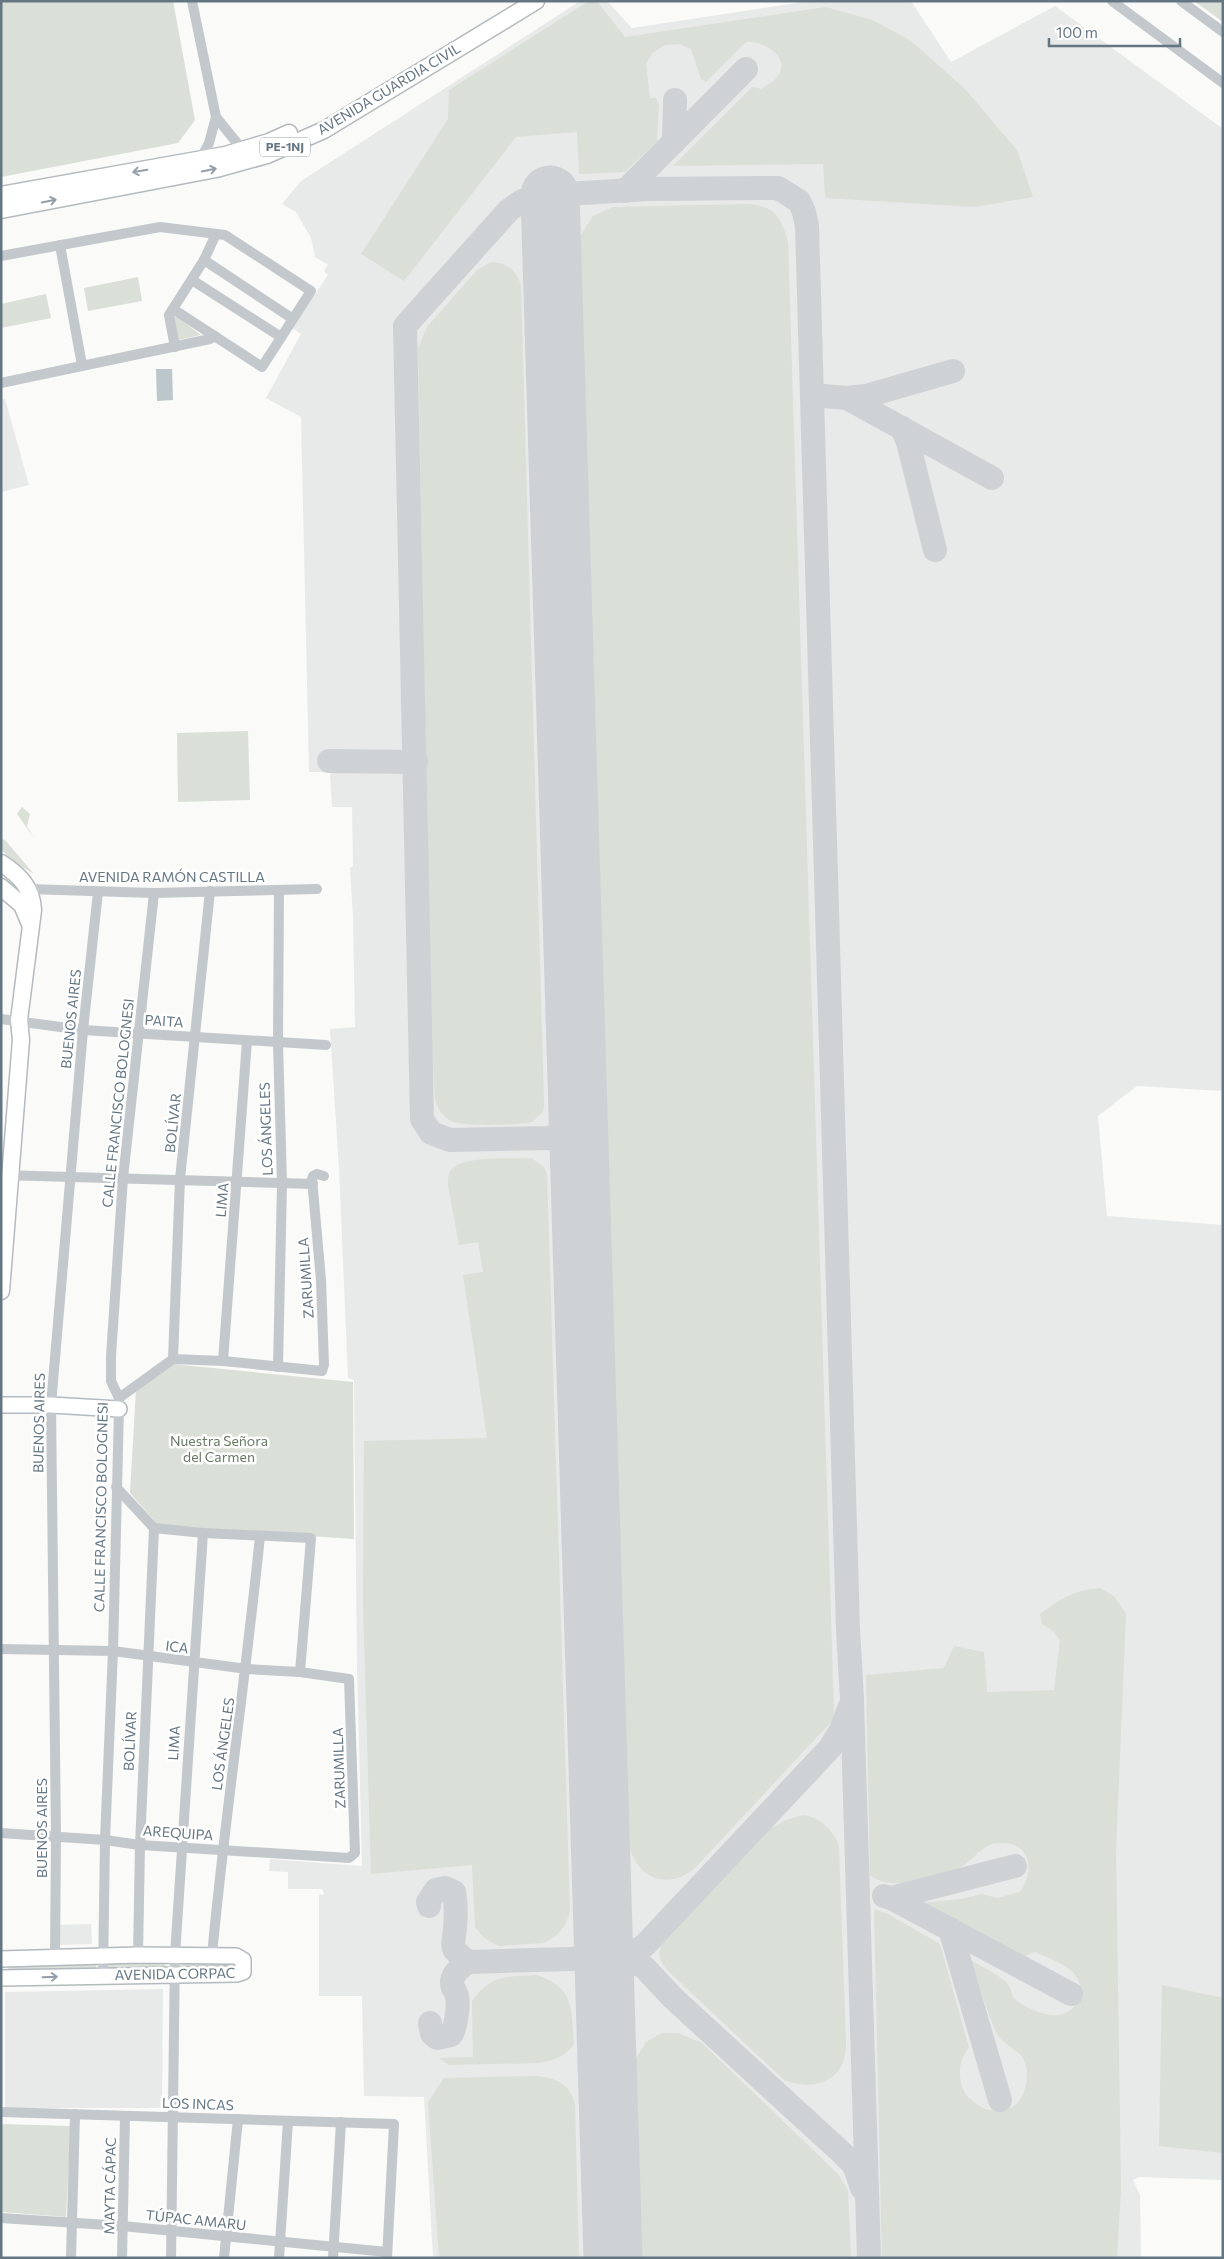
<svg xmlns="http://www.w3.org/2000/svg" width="1224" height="2259" viewBox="0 0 1224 2259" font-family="Commissioner,sans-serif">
	<rect width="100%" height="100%" fill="#fafaf8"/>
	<g fill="#e8e9e9">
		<polygon points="580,1 607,1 632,28 810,1 911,1 951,62 1055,6 1223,129 1223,1091 1137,1086 1098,1116 1107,1216 1223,1225 1223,2180 1139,2177 1133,2180 1140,2195 1141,2258 433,2258 424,2097 364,2096 362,1996 319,1996 319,1895 324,1894 322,1889 288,1889 288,1872 269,1871 270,1859 362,1866 357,1668 354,1380 348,1378 339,1169 330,1029 355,1027 353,917 350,868 353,866 352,807 332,807 330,772 309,772 301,417 266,398 301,334 292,328 328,275 324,271 328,265 315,257 311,238 296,212 282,204 301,181"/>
		<polygon points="5,399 29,485 1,492 1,400"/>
		<polygon points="91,1924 92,1944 57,1945 57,1925"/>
		<polygon points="163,1989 162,2106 160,2108 5,2108 5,1992"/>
	</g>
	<g fill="#dadfd7">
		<polygon points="1,1 173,1 195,120 178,143 1,177"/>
		<path d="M 589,1 L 597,1 L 625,37 L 826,7 L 872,20 L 910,40 L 965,89 L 1017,150 L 1033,197 L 975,207 L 825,198 L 823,164 L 673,166 L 752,87 L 761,89 C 766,85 774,82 777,77 C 793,58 763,40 746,42 L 706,82 L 701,79 L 691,49 L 680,44 L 665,45 L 652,53 L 646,65 L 650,98 L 656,98 L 659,105 L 657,141 L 625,172 L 579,174 L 577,132 L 516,137 L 404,281 L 361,254 L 448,119 L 449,90 Z"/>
		<polygon points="1194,1 1223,1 1223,22"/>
		<path d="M 749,204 C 775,207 781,217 788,242 L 834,1714 L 831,1722 L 696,1867 C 667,1893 633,1877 628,1839 L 596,742 L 579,238 L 593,216 L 613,207 Z"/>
		<path d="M 491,262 C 507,262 517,271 521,286 L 544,1105 L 543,1112 L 532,1122 C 517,1125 464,1127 451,1121 C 442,1116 438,1109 435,1100 L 431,1026 L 418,349 L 427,327 L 477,270 Z"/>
		<polygon points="138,277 142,301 88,311 84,288"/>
		<polygon points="46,294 51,318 1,328 1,304"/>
		<polygon points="176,316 201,335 178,340 173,318"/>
		<polygon points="248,731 250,800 178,802 177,733"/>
		<polygon points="22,807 30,814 27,826 34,838 17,814"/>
		<path d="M 1,839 L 5,840 L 34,874 C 22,867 10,860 1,849 Z"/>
		<path d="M 531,1158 L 543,1166 L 547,1174 L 570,1912 C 566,1926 557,1938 543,1943 L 500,1946 C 489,1943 481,1935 475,1927 L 472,1865 L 371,1874 L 363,1603 L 364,1441 L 487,1438 L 463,1275 L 483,1272 L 478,1242 L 459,1245 L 448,1185 C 448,1180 448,1174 451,1170 C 461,1155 514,1159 531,1158 Z"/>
		<polygon points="172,1364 353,1382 354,1539 159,1526 130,1493 136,1389"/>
		<path d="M 1100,1588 L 1114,1596 L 1126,1614 L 1116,1850 L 1121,2190 L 1117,2258 L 882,2258 L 874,1909 L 888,1914 L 940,1944 L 969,2048 C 957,2059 957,2085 968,2097 C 977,2105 985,2112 998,2110 C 1002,2110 1009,2109 1013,2107 C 1026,2098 1031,2072 1023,2058 C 1016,2048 1000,2043 996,2032 C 986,2009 979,1984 971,1960 C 980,1966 1000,1975 1007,1983 C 1010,1986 1011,1992 1013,1997 C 1019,2005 1040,2014 1051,2015 C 1073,2018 1090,1994 1075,1975 C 1067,1964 1048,1958 1035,1952 L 1025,1956 L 922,1903 L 961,1899 L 982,1894 L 997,1898 L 1020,1892 C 1036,1869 1030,1840 997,1843 C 980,1845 973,1862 959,1868 C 952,1872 944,1873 937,1875 C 914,1882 893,1889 870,1876 L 866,1675 L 944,1668 L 954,1646 L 984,1652 L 987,1692 L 1054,1690 L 1060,1640 L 1053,1631 L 1042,1624 L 1040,1614 C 1059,1599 1075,1590 1100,1588 Z"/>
		<path d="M 803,1815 C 819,1817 833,1829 839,1846 L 846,2045 C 846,2081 814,2092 784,2080 L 667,1970 C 660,1961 657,1954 662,1944 L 770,1829 L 786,1820 Z"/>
		<polygon points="108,1962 165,1962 165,1968 108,1969"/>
		<polygon points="233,1962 233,1970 181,1968 181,1963"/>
		<polygon points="97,1963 96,1969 10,1971 8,1969 9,1964"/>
		<path d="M 536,1975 C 575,1987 571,2009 574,2044 C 565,2057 553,2061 537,2063 L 449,2065 L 439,2058 L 473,2057 L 472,2001 C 492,1974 506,1977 536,1975 Z"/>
		<polygon points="1162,1985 1223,1998 1223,2153 1159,2146"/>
		<polygon points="662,2033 678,2033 702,2043 838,2174 848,2191 851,2258 641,2258 635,2060 646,2042"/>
		<path d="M 537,2076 C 556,2078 570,2084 575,2104 L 579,2258 L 439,2258 L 428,2102 L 444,2078 Z"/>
		<polygon points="1,2124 71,2126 66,2217 1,2212"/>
	</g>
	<polygon fill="#bbc7cb" points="156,369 172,369 173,400 157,401"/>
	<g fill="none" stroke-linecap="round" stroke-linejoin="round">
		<g stroke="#ced2d4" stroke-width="24">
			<polyline points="674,142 675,100"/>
			<polyline points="625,191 746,69"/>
			<polyline points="812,395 847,398 866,396 953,371"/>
			<polyline points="847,398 992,478"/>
			<polyline points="902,428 908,442 935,550"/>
			<polyline points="329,761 416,762"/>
			<polyline points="578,1120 565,1132 550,1138 450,1140 431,1133 422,1119 405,326 509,210 522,201 550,195 648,189 768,188 778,188 799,201 804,212 807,226 848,1629 852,1700 869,2258"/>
			<polyline points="550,1138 566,1144 579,1163"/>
			<polyline points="884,1896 891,1898 1015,1866"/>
			<polyline points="891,1898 1071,1994"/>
			<path d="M 429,1906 L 428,1902 L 436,1890 L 445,1888 L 454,1892 C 456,1902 456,1917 455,1928 C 453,1949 449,1947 468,1962"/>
			<polyline points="950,1929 1000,2100"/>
			<polyline points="626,1958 645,1945 830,1748 841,1730 849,1708"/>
			<path d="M 430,2023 L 432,2034 L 437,2038 L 451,2035 C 456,2028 459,2005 457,1996 C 457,1994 454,1989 453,1988 C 449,1977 459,1968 468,1962 L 604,1958 L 626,1958 L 644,1967 L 673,1998 L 842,2153 L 854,2165 L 862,2188"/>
		</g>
		<polyline stroke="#ced2d4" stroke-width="59" points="550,195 613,2258"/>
		<defs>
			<g id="secondary">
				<polyline points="1,1405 51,1405 119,1409"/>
				<polyline points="1,1959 138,1955 236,1956 243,1960 243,1972 237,1974 1,1978"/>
			</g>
			<g id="primary">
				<polyline points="1,195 225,155 269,142 289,133"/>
				<polyline points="1,210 216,169 267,155 324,130 536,1"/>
				<path d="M 1,863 C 19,875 32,887 33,910 L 19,1020 L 21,1040 L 1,1291"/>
				<polyline points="1,887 22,905 30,924"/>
			</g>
		</defs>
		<use href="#secondary" stroke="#b3babf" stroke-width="18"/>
		<use href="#primary" stroke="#b5babe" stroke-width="19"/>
		<g stroke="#c3c8cc" stroke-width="10">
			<polyline points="192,1 216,117 209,143 200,160"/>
			<polyline points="1112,1 1223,83"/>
			<polyline points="1181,1 1223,32"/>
			<polyline points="216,117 245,153"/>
			<polyline points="60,245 82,365"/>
			<polyline points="1,256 160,227 225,235 311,291 262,367 173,309"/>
			<polyline points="204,260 293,319"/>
			<polyline points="192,280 281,337"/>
			<polyline points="175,347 169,315 204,260 216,234"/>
			<polyline points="1,383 210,339 215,336"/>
			<polyline points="28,889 154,893 317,889"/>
			<polyline points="1,1019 83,1030 326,1045"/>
			<polyline points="1,1175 313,1184"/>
			<polyline points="173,1359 180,1179 210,891"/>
			<polyline points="223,1361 247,1041"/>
			<polyline points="278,1367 282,1183 278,1043 279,891"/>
			<polyline points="119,1398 173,1359 223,1361 322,1371 324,1365 321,1280 312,1179 313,1176 317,1174 324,1176"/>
			<polyline points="116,1487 154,1528 203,1533 311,1538 300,1672"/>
			<polyline points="1,1649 113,1651 247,1669 300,1672 349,1679 355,1853 349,1858 140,1845 105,1840 1,1833"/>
			<polyline points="138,1955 140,1845 154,1528"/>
			<path d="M 212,1955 C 225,1815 246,1676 260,1536"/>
			<polyline points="55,1957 56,1836 51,1405 83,1030 98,892"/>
			<polyline points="103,1975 105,1840 113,1651 119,1409 119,1398 111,1381 111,1356 123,1178 154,893"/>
			<polyline points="1,2112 394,2124 387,2258"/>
			<polyline points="1,2218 122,2226 387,2252"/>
			<polyline points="71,2258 75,2114"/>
			<polyline points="122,2258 125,2116"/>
			<polyline points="171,2258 175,1955 203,1533"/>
			<polyline points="224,2258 238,2119"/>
			<polyline points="279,2258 288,2121"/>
			<polyline points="333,2258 341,2122"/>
		</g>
		<use href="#secondary" stroke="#fff" stroke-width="15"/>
		<use href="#primary" stroke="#fff" stroke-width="16"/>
	</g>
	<defs><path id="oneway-shaft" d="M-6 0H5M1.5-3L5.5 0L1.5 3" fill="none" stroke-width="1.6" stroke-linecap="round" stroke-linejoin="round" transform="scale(1.25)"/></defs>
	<g stroke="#939fa8">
		<use href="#oneway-shaft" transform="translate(209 170) rotate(-11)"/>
		<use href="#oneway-shaft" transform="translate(140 171) rotate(170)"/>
		<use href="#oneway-shaft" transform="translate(49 201) rotate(-11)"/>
		<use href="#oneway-shaft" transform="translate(50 1977) rotate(-2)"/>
	</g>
	<g text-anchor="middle" stroke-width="5" stroke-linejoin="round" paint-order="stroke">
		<rect fill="#fff" stroke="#939fa8" stroke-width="1" x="260" y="137.5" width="50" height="19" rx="4"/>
		<g font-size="12" font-weight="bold" fill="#657683">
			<text x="285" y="151">PE-1NJ</text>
		</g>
		<g font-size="14" fill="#657683" stroke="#fff">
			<text transform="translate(389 89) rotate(-31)" y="5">AVENIDA GUARDIA CIVIL</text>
			<text x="172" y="882">AVENIDA RAMÓN CASTILLA</text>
			<text transform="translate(71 1019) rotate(-84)" y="5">BUENOS AIRES</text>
			<text transform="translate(164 1021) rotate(4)" y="5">PAITA</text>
			<text transform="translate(118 1103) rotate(-84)" y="5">CALLE FRANCISCO BOLOGNESI</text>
			<text transform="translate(173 1123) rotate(-84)" y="5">BOLÍVAR</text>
			<text transform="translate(266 1129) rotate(-92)" y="5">LOS ÁNGELES</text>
			<text transform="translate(222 1200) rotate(-85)" y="5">LIMA</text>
			<text transform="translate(306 1278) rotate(-94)" y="5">ZARUMILLA</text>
			<text transform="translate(39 1423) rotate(-89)" y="5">BUENOS AIRES</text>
			<text transform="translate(101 1507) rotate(-89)" y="5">CALLE FRANCISCO BOLOGNESI</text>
			<text transform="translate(177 1647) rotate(7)" y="5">ICA</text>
			<text transform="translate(130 1741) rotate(-87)" y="5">BOLÍVAR</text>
			<text transform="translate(174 1743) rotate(-87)" y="5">LIMA</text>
			<text transform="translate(223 1744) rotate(-82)" y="5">LOS ÁNGELES</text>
			<text transform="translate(339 1768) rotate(-92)" y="5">ZARUMILLA</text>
			<text transform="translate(42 1828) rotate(-90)" y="5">BUENOS AIRES</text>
			<text transform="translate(178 1833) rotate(4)" y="5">AREQUIPA</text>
			<text transform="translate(175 1974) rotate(-1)" y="5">AVENIDA CORPAC</text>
			<text transform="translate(198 2104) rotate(2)" y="5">LOS INCAS</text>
			<text transform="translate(110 2186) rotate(-89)" y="5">MAYTA CÁPAC</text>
			<text transform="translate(196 2220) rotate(6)" y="5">TÚPAC AMARU</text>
		</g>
		<g font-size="14" fill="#687a64" stroke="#fff">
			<text x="219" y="1446">Nuestra Señora<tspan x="219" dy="16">del Carmen</tspan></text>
		</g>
	</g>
	<rect width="1224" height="2259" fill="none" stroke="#657683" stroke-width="5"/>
	<path d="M1049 38v8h131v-8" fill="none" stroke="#657683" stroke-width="2.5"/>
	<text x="1056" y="38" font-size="15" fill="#657683" stroke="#ffffff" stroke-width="4" paint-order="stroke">100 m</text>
</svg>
